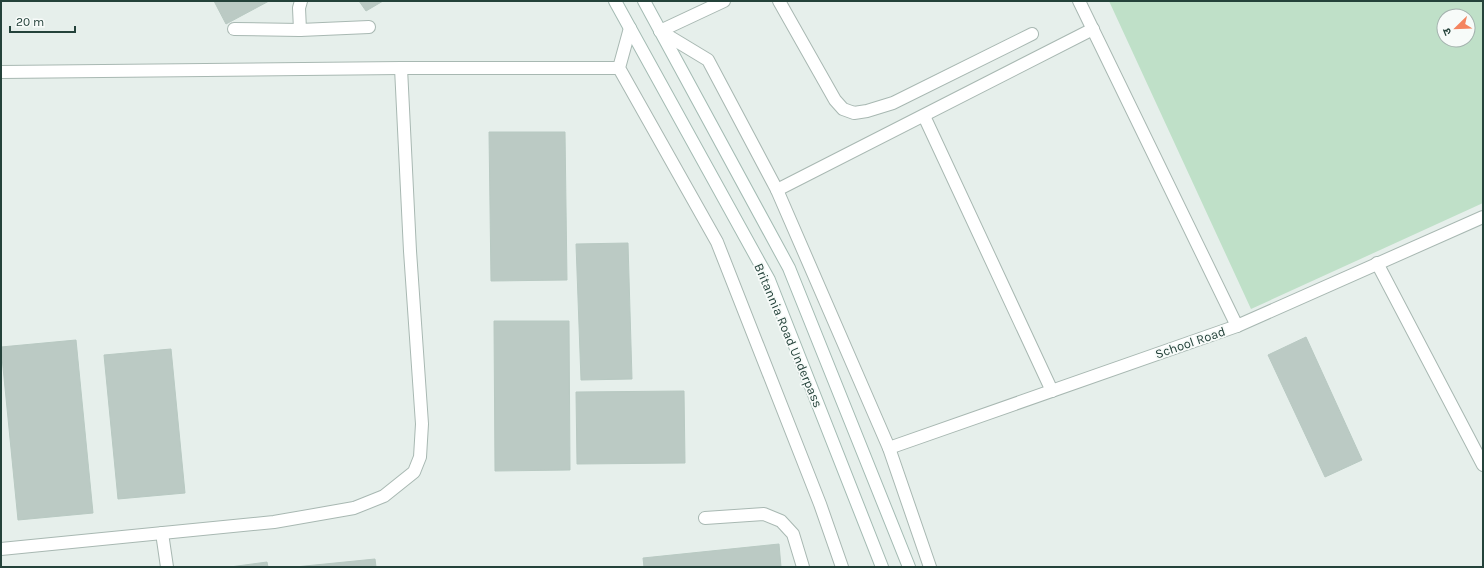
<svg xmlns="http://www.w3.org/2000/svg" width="1484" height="568" viewBox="0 0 1484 568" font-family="Karla,'Noto Sans Devanagari',sans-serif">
	<rect width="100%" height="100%" fill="#e6efeb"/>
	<path fill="#bfe0c8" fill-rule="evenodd" d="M 1109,1 L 1483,1 L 1483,203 L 1251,309 ZM 1444,16 L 1468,16 L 1468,40 L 1444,40 Z"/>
	<g fill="#bbcac4" stroke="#b8c9c2">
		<polygon points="214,1 269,1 226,24"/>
		<polygon points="359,1 383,1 366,11"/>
		<polygon points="489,132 565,132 567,280 491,281"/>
		<polygon points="628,243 632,379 581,380 576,244"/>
		<polygon points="494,321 569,321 570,470 495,471"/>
		<polygon points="1306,337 1362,460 1325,477 1268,355"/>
		<polygon points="76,340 93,513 18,520 1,347"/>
		<polygon points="171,349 185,493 118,499 104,355"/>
		<polygon points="684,391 685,463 577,464 576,392"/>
		<polygon points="779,544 781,567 644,567 643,558"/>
		<polygon points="375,559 376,567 295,567"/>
		<polygon points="267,562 268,567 230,567"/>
	</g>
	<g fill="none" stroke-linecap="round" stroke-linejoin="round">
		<defs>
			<g id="service">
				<polyline points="301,1 299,8 300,30 369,27"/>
				<polyline points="779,1 835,100 843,109 854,113 867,111 893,103 1032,34"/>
				<polyline points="234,29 300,30"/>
				<polyline points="660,31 724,1"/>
				<polyline points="705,518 764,514 781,521 793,534 803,567"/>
				<polyline points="162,533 167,567"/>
				<polyline points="1,549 274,522 354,508 384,496 414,472 420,457 422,424 410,251 401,68"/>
			</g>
			<g id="minor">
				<polyline points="1079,1 1237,326"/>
				<polyline points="630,28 619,68 717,242 820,504 842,567"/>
				<polyline points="660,31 708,60 777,190 889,448 930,567"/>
				<polyline points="1,72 401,68 619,68"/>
				<polyline points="924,116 1052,391"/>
				<polyline points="777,190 1093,29"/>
				<polyline points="1377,263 1483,465"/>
				<polyline points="889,448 1237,326 1483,217"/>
			</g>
			<g id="secondary">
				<polyline points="615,1 769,280 882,567"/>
				<polyline points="644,1 789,268 909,567"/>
			</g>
		</defs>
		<use href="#service" stroke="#a8b8b2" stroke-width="14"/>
		<use href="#minor" stroke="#a8b8b2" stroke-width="14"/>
		<use href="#secondary" stroke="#a4bbb3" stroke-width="14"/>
		<use href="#service" stroke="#fff" stroke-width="12"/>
		<use href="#minor" stroke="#fff" stroke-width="12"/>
		<use href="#secondary" stroke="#fff" stroke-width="12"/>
	</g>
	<g text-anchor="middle" stroke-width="3.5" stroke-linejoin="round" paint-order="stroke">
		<g font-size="13" fill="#24423a" stroke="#f7fbf9">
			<text transform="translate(789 335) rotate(67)" y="5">Britannia Road Underpass</text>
			<text transform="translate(1190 342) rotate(-19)" y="5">School Road</text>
		</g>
	</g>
	<rect width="1484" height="568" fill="none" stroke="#24423a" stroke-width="4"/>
	<g transform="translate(1456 28) rotate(247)"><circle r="19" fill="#f7fbf9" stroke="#a3b1ad"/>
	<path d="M0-3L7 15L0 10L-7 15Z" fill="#f4845f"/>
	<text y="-6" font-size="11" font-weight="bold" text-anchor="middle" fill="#24423a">उ</text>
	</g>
	<path d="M10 26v6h65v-6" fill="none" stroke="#24423a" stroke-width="2"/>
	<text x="16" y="26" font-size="12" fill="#24423a" stroke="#f7fbf9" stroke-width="3" paint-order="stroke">20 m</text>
</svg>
